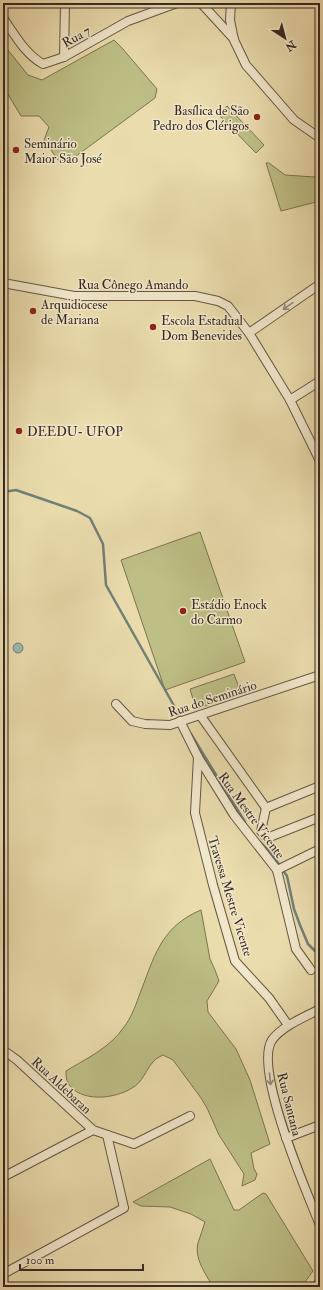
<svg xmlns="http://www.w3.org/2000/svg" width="323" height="1290" viewBox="0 0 323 1290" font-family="'IM FELL Double Pica',serif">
	<rect width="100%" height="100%" fill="#eadcad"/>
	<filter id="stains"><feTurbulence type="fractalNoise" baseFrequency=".005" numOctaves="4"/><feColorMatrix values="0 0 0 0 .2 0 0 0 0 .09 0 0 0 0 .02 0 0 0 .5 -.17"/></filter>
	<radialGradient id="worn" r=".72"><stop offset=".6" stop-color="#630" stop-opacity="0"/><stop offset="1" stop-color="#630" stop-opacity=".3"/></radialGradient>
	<g fill="#bdbf85" stroke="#7a7454">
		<polygon points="114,40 122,48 157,89 155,98 68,162 58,160 44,140 49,127 39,116 21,116 3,86 3,44 28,75 42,80"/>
		<polygon points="227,106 264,145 256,153 218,114"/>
		<polygon points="266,163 269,163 285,175 314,177 320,176 320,201 281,211"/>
		<polygon points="200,532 245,662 165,690 121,560"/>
		<polygon points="234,674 241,693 196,709 190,689"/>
		<path d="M 201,910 L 210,959 L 215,970 L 219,981 L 207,1001 L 208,1012 L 236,1049 L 250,1080 L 270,1144 L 251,1153 L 254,1169 L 257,1174 L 255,1180 L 242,1186 L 244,1174 L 219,1135 L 207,1108 L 201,1098 L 173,1060 L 163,1055 C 159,1057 155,1059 153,1062 C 145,1071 143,1082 132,1088 C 115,1099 80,1103 68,1083 C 66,1080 66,1074 66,1071 C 87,1058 110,1048 124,1027 C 131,1018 135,1007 139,996 C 154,958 160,927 201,910 Z"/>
		<path d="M 210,1159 L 234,1210 L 239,1210 L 263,1193 L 266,1194 L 313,1271 L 302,1286 L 213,1287 C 206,1274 194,1259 198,1243 C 200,1236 203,1229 205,1222 L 191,1214 L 170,1207 L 141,1206 L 133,1202 Z"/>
	</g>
	<circle fill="#98baaf" stroke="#718077" cx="18" cy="648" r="5"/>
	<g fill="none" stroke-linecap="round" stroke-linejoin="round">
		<g stroke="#718077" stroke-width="2.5">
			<polyline points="3,492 16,490 77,511 90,518 103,544 106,585 182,720"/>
			<polyline points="191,734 245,822"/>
			<polyline points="260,842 271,853 287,876 294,909 300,925 308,944 320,956"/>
		</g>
		<defs>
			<g id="street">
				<polyline points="201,3 234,39"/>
				<polyline points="231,3 230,20 234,40 246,65 294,120 320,138"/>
				<path d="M 3,18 C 15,35 25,54 43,64 L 64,57 L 128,21 L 177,3"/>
				<polyline points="64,57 65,3"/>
				<polyline points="3,283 74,296 195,296 218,301 228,306 249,333 290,400 320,461"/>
				<polyline points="249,333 320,284"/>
				<polyline points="290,400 320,381"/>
				<polyline points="116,704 132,721 145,724 170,725 320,675"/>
				<polyline points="200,715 266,808 320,786"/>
				<polyline points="180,721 198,757 234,815 277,870 296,949 311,970"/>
				<polyline points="198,757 195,813 213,885 235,961 269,998 288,1025"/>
				<polyline points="266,808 261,831 267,838 320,817"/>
				<polyline points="277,870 320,849"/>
				<path d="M 320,1009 C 305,1017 282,1026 272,1040 C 253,1069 307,1193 320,1225"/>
				<polyline points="3,1050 17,1060 93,1130 134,1144 190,1116"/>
				<polyline points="286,1138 320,1125"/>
				<polyline points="3,1177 93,1130"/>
				<polyline points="3,1274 124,1208 107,1135"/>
				<polyline points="316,1287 320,1281"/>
			</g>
		</defs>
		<use href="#street" stroke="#635646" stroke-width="10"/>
		<use href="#street" stroke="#f1e8ca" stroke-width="8"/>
	</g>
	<defs><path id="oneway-shaft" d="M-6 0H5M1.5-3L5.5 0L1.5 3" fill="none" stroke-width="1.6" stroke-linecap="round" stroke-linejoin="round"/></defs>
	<g stroke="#948876">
		<use href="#oneway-shaft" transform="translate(288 306) rotate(145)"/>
		<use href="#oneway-shaft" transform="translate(270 1079) rotate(85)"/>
	</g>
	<g fill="#8f2418" stroke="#f1e8ca" stroke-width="1.5">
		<circle cx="257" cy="117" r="4"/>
		<circle cx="16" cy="150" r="4"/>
		<circle cx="33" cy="311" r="4"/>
		<circle cx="153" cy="327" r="4"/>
		<circle cx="19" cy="431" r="4"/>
		<circle cx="183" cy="611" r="4"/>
	</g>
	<g text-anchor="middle" stroke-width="3" stroke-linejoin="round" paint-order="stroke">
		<g font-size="13" fill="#362923" stroke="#f1e8ca">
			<text transform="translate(76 36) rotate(-29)" y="5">Rua 7</text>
			<text x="133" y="289">Rua Cônego Amando</text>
			<text transform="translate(212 698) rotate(-18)" y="5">Rua do Seminário</text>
			<text transform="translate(252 815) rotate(54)" y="5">Rua Mestre Vicente</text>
			<text transform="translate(231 896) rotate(73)" y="5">Travessa Mestre Vicente</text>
			<text transform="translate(62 1085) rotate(43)" y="5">Rua Aldebaran</text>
			<text transform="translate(290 1104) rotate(76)" y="5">Rua Santana</text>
		</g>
		<g font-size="13" fill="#362923" stroke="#f1e8ca" text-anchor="start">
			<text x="249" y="115" text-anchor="end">Basílica de São<tspan x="249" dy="15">Pedro dos Clérigos</tspan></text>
			<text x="24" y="148">Seminário<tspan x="24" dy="15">Maior São José</tspan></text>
			<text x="41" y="309">Arquidiocese<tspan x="41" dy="15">de Mariana</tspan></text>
			<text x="161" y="325">Escola Estadual<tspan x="161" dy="15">Dom Benevides</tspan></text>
			<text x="27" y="436">DEEDU- UFOP</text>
			<text x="191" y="609">Estádio Enock<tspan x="191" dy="15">do Carmo</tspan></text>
		</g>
	</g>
	<rect width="323" height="1290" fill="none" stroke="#eadcad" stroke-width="16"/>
	<rect x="4" y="4" width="315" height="1282" fill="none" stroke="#362923" stroke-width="2"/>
	<rect x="8" y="8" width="307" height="1274" fill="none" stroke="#362923"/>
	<g transform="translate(285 38) rotate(144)" stroke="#f1e8ca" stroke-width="3" paint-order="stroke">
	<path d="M0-3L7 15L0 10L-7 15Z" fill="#362923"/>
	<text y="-6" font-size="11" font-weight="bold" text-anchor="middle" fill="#362923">N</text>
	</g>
	<path d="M20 1264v6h123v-6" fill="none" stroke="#362923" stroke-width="2"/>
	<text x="26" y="1264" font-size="12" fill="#362923" stroke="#f1e8ca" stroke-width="3" paint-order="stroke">100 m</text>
	<rect width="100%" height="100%" filter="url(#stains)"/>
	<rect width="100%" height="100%" fill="url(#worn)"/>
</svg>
